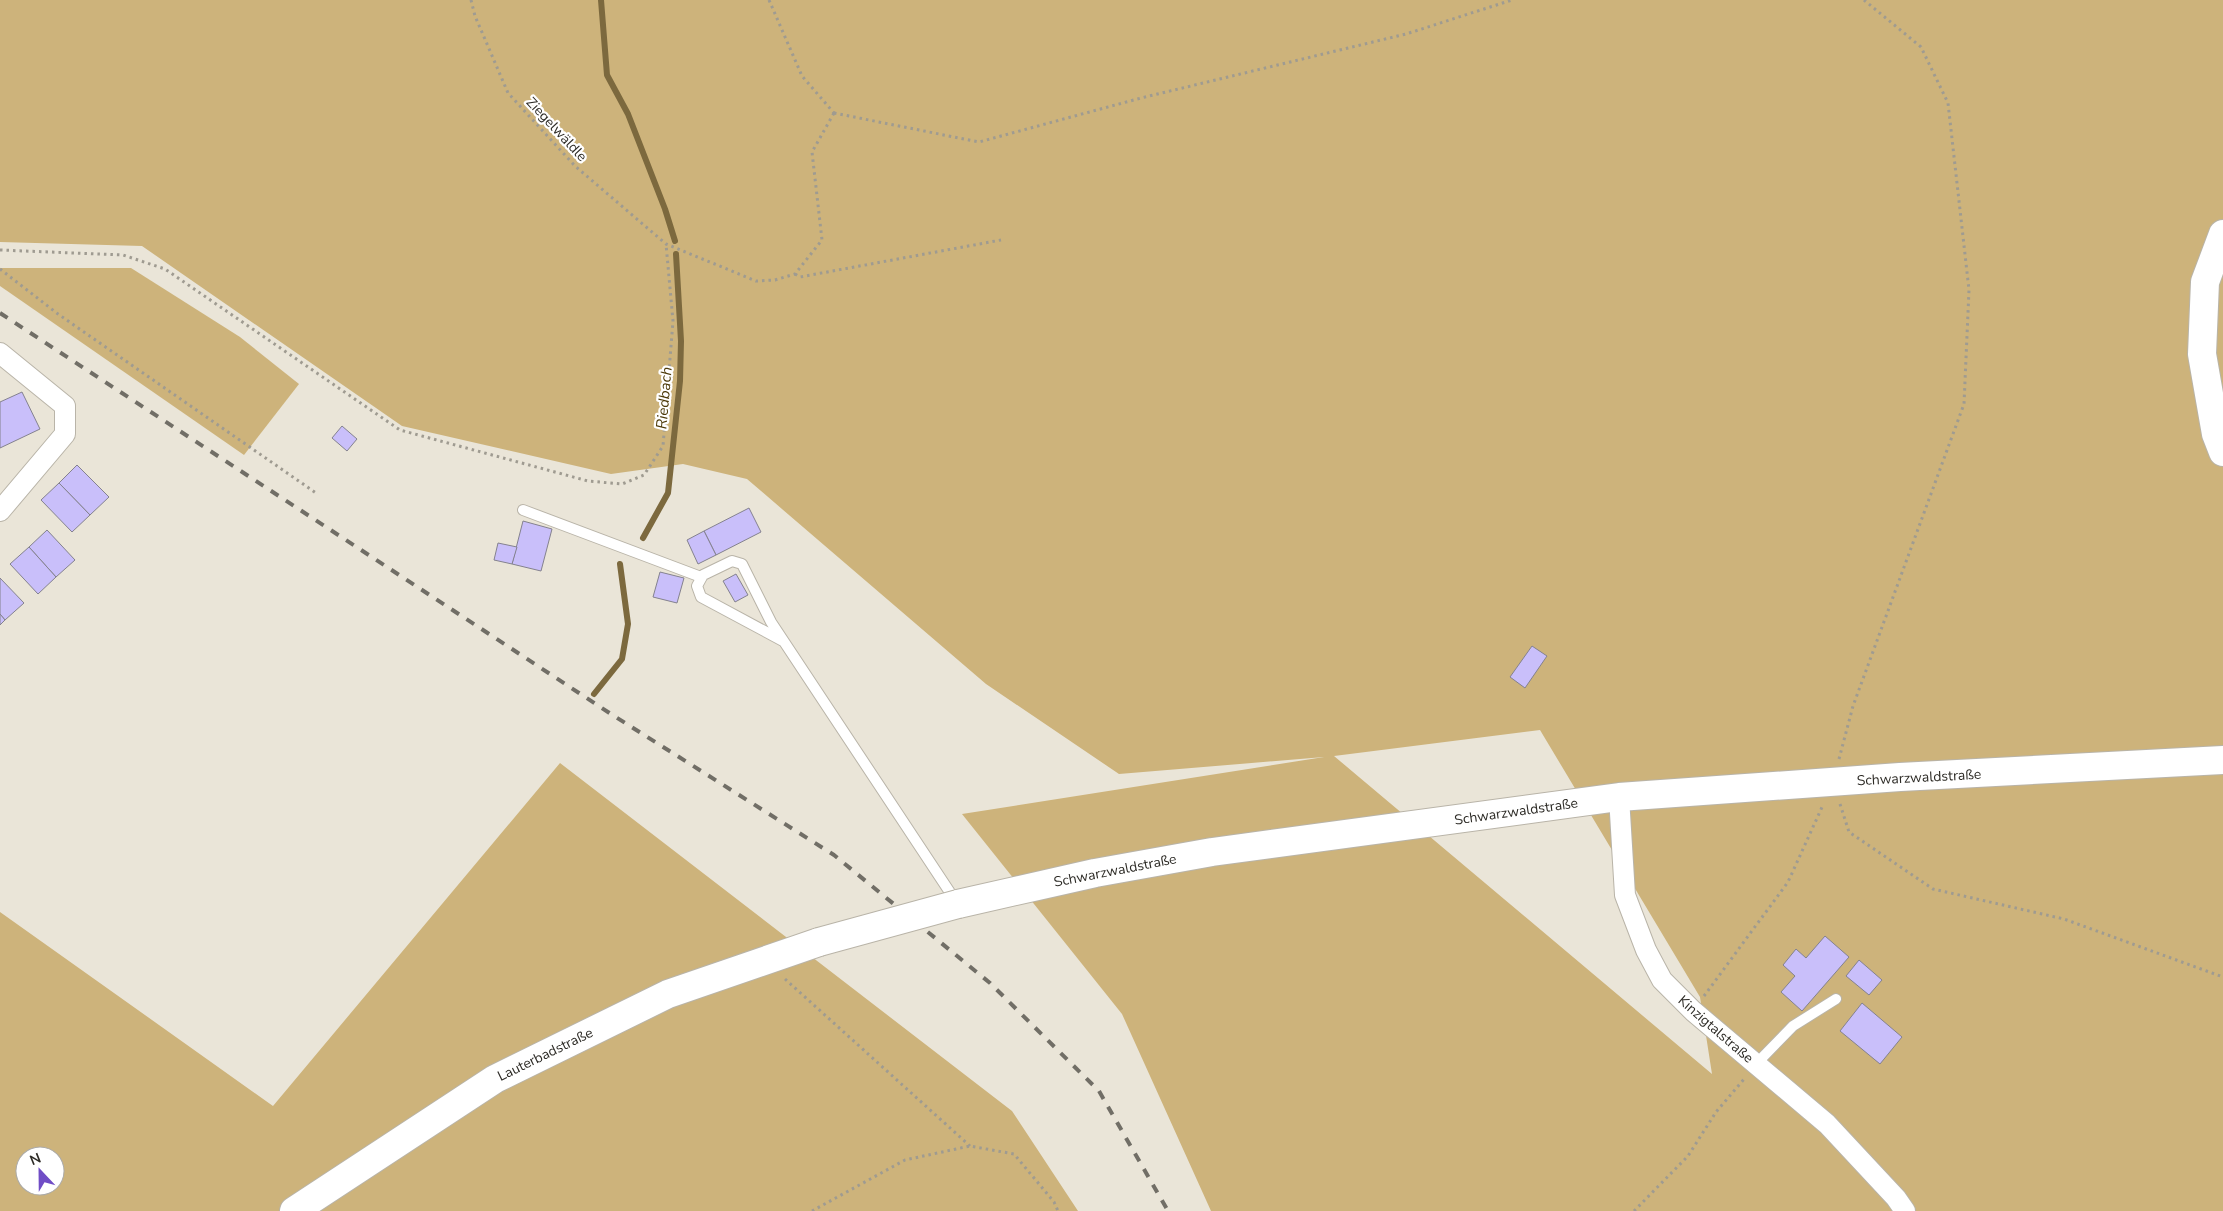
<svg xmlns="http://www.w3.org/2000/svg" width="2223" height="1211" viewBox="0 0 2223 1211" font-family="'Nunito Sans',sans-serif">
	<rect width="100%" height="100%" fill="#eae5d8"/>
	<g fill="#cdb37b" fill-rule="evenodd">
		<path d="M 0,0 L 2223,0 L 2223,1211 L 1211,1211 L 1122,1014 L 962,814 L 1324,757 L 1119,774 L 986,684 L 747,479 L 683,464 L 611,474 L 402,426 L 142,246 L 0,242 ZM 1540,730 L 1700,997 L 1712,1074 L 1334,756 Z"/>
		<polygon points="0,268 131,268 240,337 299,384 244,455 0,286"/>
		<path d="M 560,763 L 1012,1111 L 1078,1211 L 0,1211 L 0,912 L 273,1106 ZM 25,1156 L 55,1156 L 55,1186 L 25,1186 Z"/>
	</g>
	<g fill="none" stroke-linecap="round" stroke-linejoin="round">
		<g stroke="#7c693e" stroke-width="6">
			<polyline points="601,0 607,75 628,114 665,209 675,241"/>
			<polyline points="643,538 668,493 680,381 681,341 676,254"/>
			<polyline points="594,694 622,659 628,624 620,564"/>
		</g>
	</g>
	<g fill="#c9bffa" stroke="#84828e">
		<polygon points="22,392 40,429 0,448 0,402"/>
		<polygon points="342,426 357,439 347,451 332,438"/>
		<polygon points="77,465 109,497 90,515 59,483"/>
		<polygon points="59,483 90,515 72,532 41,500"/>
		<polygon points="749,508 761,532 716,555 704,531"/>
		<polygon points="523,521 552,529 541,571 512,564"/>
		<polygon points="47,530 75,560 56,577 29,547"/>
		<polygon points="704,531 716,555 698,564 687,540"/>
		<polygon points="498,543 517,547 512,564 494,560"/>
		<polygon points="29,547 56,577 38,594 10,564"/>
		<polygon points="660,572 684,578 677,603 653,597"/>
		<polygon points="736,574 748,595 735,602 723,581"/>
		<polygon points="0,578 24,603 5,620 0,614"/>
		<polygon points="0,614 5,620 0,625"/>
		<polygon points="1532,646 1547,656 1525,688 1510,677"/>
		<polygon points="1825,936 1849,957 1802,1011 1781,992 1795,976 1783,965 1796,949 1806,958"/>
		<polygon points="1859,960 1882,980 1869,995 1846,976"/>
		<polygon points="1862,1003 1902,1037 1880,1064 1840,1031"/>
	</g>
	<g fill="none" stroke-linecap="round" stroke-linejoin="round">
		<defs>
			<g id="service">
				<polyline points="523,510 701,577"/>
				<polyline points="783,641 701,597 697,586 703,575 732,561 742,564 771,622 957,903"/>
				<polyline points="1756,1064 1793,1026 1836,999"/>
			</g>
			<g id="minor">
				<polyline points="0,353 65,406 65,434 0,511"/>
				<polyline points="1619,797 1625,895 1646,950 1662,980 1693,1011 1827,1124 1896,1198 1905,1211"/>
			</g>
			<g id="secondary">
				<polyline points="958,904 1095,873 1212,852 1619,797 1900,777 2223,760"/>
				<polyline points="294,1211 495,1079 668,994 819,942"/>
			</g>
			<polyline id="primary" points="2223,234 2205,282 2202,354 2216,434 2223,452"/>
		</defs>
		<use href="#service" stroke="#b9b4a8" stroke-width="12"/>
		<use href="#minor" stroke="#b9b4a8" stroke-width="22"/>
		<use href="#secondary" stroke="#b9b4a8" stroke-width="30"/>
		<use href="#primary" stroke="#b9b4a8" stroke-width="30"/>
		<g stroke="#9f9b91" stroke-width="3" stroke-dasharray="2.5 4" stroke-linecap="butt">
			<polyline points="471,0 475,16 508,93 575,166 666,244 756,281 775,280 795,274 822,240 812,152 834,113"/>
			<polyline points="769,0 802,76 834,113"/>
			<polyline points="834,113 979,142 1141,98 1406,34 1512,0"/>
			<polyline points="0,250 123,255 165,269 400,430 588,481 622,484 644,475 663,446 673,321 666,244"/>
			<polyline points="0,269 58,314 316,493"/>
			<polyline points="795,274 800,277 1001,240"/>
			<polyline points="1839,759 1853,706 1964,404 1969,290 1948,103 1921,47 1864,0"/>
			<polyline points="1840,804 1849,832 1933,889 2064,919 2223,977"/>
			<polyline points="785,979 970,1146"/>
			<polyline points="1704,996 1788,882 1823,805"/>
			<polyline points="812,1211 905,1160 970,1146 1014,1154 1054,1202 1058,1211"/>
			<polyline points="1634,1211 1688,1156 1716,1112 1745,1078"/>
		</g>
		<use href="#service" stroke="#fff" stroke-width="10"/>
		<use href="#minor" stroke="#fff" stroke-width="20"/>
		<use href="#secondary" stroke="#fff" stroke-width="28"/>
		<use href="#primary" stroke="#fff" stroke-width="28"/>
		<polyline stroke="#716e66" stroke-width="4" stroke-dasharray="9 9" stroke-linecap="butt" points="0,313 611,714 834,855 990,983 1099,1091 1168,1211"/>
		<defs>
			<polyline id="secondary-bridge" points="819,942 958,904"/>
		</defs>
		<use href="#secondary-bridge" stroke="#b9b4a8" stroke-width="30" stroke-linecap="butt"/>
		<use href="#secondary-bridge" stroke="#fff" stroke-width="28"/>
	</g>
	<g text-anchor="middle" stroke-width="4.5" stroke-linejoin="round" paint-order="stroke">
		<g font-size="14" fill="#2d2b26" stroke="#fff">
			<text transform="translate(557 129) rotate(47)" y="5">Ziegelwäldle</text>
			<text transform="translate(1919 777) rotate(-3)" y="5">Schwarzwaldstraße</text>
			<text transform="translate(1516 811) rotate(-8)" y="5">Schwarzwaldstraße</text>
			<text transform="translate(1115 870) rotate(-11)" y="5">Schwarzwaldstraße</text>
			<text transform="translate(1716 1029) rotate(41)" y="5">Kinzigtalstraße</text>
			<text transform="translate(545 1054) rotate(-26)" y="5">Lauterbadstraße</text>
		</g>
		<g font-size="15" font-style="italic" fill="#4d3a09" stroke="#fff">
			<text transform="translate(664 398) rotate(-85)" y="5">Riedbach</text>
		</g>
	</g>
	<g transform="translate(40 1171) rotate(338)"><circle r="24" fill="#ffffff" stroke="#abaaa8"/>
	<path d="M0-4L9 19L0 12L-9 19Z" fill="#704dc6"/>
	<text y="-8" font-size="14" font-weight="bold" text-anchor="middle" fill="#2d2b26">N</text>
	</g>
</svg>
